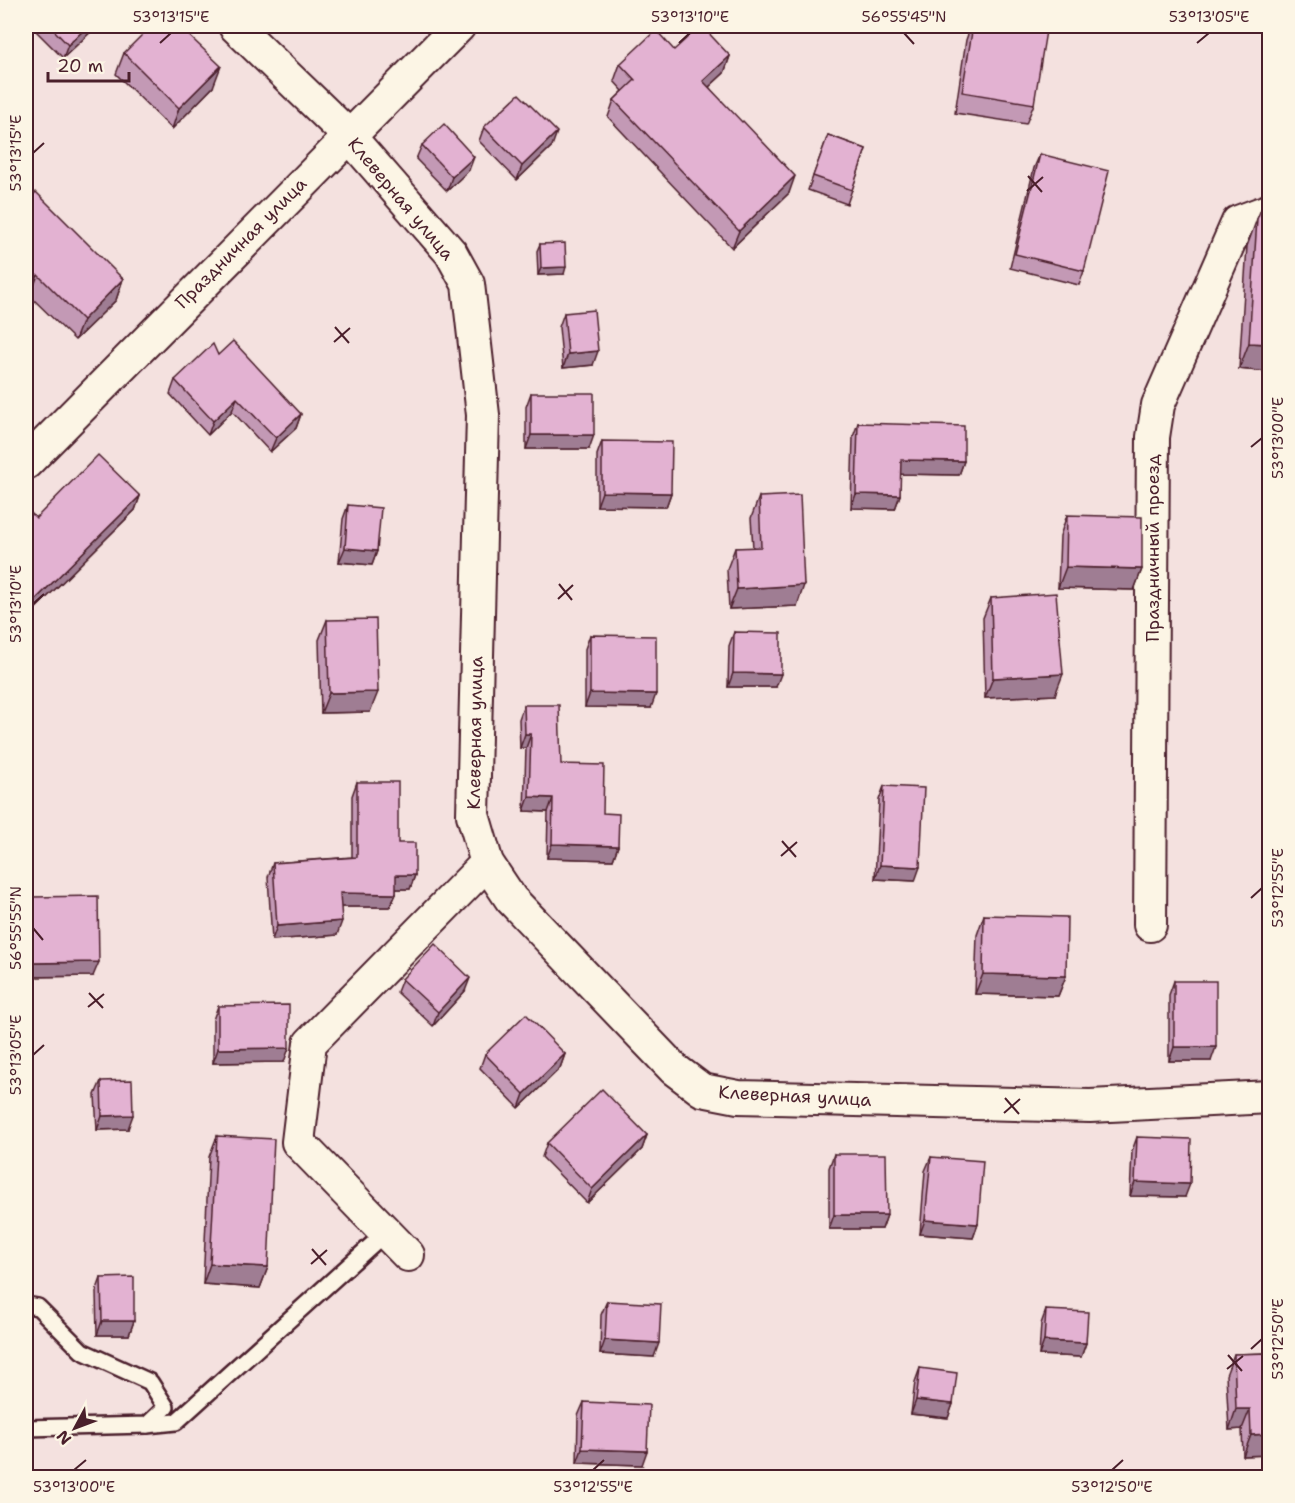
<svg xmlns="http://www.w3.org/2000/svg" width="1295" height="1503" viewBox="0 0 1295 1503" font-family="'Shantell Sans',sans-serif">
	<rect width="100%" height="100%" fill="#f4e1df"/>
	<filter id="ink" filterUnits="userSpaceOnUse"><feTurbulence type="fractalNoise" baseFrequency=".0167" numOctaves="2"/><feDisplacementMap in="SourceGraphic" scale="12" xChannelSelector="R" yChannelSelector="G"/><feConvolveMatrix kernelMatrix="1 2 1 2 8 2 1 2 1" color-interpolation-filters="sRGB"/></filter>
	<g filter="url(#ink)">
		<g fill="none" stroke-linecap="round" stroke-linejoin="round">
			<defs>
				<g id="lane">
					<polyline points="26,1305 38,1307 82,1351 150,1382 166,1407 147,1425 26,1428"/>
					<polyline points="147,1425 176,1422 386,1232"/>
				</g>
				<g id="street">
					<polyline points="235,26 348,135 451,253 468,284 483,415 473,815 487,863 511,899 674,1069 702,1090 738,1097 1090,1106 1270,1097"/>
					<polyline points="26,463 459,26"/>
					<polyline points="1150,925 1153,437 1158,405 1238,222 1270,210"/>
					<polyline points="408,1255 298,1142 310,1043 487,863"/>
				</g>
			</defs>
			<use href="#lane" stroke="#4a1f2b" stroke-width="20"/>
			<use href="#street" stroke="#4a1f2b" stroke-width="36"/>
			<use href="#lane" stroke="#fcf5e5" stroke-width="15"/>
			<use href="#street" stroke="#fcf5e5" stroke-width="32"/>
		</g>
		<g fill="#c399b5" stroke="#4a1f2b" stroke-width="1.5">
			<polygon points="31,26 97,26 63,58"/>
			<polygon points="971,26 1012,26 1034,104 1026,124 955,113 966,40"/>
			<polygon points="674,50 730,56 724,73 709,87 789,193 732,248 608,117 614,100 623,91 614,81 620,64"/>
			<polygon points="124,53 213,87 172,129 116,74"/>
			<polygon points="484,127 552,146 517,180 479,141"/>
			<polygon points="828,135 866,149 847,204 808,190"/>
			<polygon points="422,145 469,170 447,191 416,159"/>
			<polygon points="1040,154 1084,271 1079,285 1010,268 1034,168"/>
			<polygon points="26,202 123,279 116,300 75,340 30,296 26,300"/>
			<polygon points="1269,206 1269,372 1239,369 1247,246 1257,219"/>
			<polygon points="540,244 564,274 538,275 537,251"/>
			<polygon points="564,313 593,365 563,368 559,327"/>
			<polygon points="218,355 301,414 296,428 270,452 232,411 208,435 170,394 175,380"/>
			<polygon points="531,393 589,449 526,449 526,407"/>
			<polygon points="858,423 964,461 959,475 900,474 900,495 895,509 851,508 853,437"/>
			<polygon points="602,441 671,493 666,507 597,506 597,455"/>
			<polygon points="140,496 135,510 29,615 26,611 26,519"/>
			<polygon points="759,497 797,606 729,609 727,569 735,548 753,548 751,518"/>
			<polygon points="348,505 377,551 372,565 339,562 343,519"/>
			<polygon points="1067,515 1142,569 1134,590 1058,588 1060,536"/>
			<polygon points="991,598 1055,695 985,698 983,618"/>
			<polygon points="327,620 370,712 321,713 319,640"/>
			<polygon points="734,632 776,687 728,687 729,646"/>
			<polygon points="590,635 651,708 585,707 585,649"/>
			<polygon points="524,705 561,764 603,813 618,846 613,860 547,858 548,812 524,811 526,748 520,748 519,719"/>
			<polygon points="357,782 398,843 415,875 410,889 396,889 396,894 390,907 341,907 337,935 272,940 268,877 273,863 352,857 352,796"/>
			<polygon points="884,786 915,881 875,879 879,800"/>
			<polygon points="31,897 93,976 27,977 26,911"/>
			<polygon points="984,915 1066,976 1058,996 975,994 977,935"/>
			<polygon points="402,979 465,991 433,1026 397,992"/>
			<polygon points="1174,981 1211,1061 1169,1061 1169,995"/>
			<polygon points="218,1006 284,1062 213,1063 213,1020"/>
			<polygon points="485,1054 565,1054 560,1068 519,1108 480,1068"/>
			<polygon points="101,1081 128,1129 97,1130 95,1095"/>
			<polygon points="647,1135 642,1149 587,1203 542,1157 547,1143"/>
			<polygon points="217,1136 268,1267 260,1288 203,1284 209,1157"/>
			<polygon points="1137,1137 1185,1197 1130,1196 1132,1151"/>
			<polygon points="834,1154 887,1215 882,1229 829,1229 829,1168"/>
			<polygon points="931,1157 978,1224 973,1238 920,1234 925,1171"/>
			<polygon points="101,1278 134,1321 129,1335 97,1335 96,1292"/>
			<polygon points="607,1301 654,1357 600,1354 601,1315"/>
			<polygon points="1046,1310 1086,1343 1081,1357 1039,1355 1041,1324"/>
			<polygon points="1269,1353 1269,1455 1243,1456 1242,1429 1229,1430 1226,1375 1234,1354"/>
			<polygon points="920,1368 953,1404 948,1418 911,1414 915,1382"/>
			<polygon points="584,1402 642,1465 577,1463 578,1416"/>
		</g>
		<g fill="#9f7d93" stroke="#4a1f2b" stroke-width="1.5">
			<polygon points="88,26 97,26 63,58 68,45"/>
			<polygon points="730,56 724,73 697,98 703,81"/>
			<polygon points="221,66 213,87 172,129 179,108"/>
			<polygon points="557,132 552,146 517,180 522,166"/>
			<polygon points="474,157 469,170 447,191 452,177"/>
			<polygon points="795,176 789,193 732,248 739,231"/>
			<polygon points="566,267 564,274 538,275 541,268"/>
			<polygon points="38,275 30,296 26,300 26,287"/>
			<polygon points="123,279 116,300 75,340 83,320"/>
			<polygon points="1249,343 1269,344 1269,372 1239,369"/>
			<polygon points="598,351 593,365 563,368 568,354"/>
			<polygon points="237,398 232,411 208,435 213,421"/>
			<polygon points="301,414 296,428 270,452 276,438"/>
			<polygon points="531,435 594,435 589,449 526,449"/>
			<polygon points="901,460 964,461 959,475 896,474"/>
			<polygon points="602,492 671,493 666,507 597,506"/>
			<polygon points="856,494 900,495 895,509 851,508"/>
			<polygon points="140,496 135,510 29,615 34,601"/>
			<polygon points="345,548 377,551 372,565 339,562"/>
			<polygon points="1066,567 1142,569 1134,590 1058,588"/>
			<polygon points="804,585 797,606 729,609 737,589"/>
			<polygon points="733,673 781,674 776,687 728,687"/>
			<polygon points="1063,674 1055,695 985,698 993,678"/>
			<polygon points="378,692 370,712 321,713 329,693"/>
			<polygon points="590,693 656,694 651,708 585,707"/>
			<polygon points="525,734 531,734 526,748 520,748"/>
			<polygon points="529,797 553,798 548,812 524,811"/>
			<polygon points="552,844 618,846 613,860 547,858"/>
			<polygon points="880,865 920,867 915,881 875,879"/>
			<polygon points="396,875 415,875 410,889 391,889"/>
			<polygon points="340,893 396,894 390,907 335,907"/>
			<polygon points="342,921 337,935 272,940 277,926"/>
			<polygon points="99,962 93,976 27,977 32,963"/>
			<polygon points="983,974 1066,976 1058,996 975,994"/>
			<polygon points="470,978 465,991 433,1026 438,1012"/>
			<polygon points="1174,1047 1216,1047 1211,1061 1169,1061"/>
			<polygon points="289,1048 284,1062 213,1063 218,1049"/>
			<polygon points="565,1054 560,1068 519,1108 524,1094"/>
			<polygon points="133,1115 128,1129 97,1130 102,1116"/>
			<polygon points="647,1135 642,1149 587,1203 592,1189"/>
			<polygon points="1135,1182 1190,1184 1185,1197 1130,1196"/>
			<polygon points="834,1215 887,1215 882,1229 829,1229"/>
			<polygon points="925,1220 978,1224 973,1238 920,1234"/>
			<polygon points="210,1264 268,1267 260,1288 203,1284"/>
			<polygon points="102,1321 134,1321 129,1335 97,1335"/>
			<polygon points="605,1340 659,1343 654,1357 600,1354"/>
			<polygon points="1044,1341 1086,1343 1081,1357 1039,1355"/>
			<polygon points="916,1400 953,1404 948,1418 911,1414"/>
			<polygon points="1236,1409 1250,1409 1242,1429 1229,1430"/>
			<polygon points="1269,1434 1269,1455 1243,1456 1251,1435"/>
			<polygon points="582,1449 647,1451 642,1465 577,1463"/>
		</g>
		<g fill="#e3b2d2" stroke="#4a1f2b" stroke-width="1.5">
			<polygon points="50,26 88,26 68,45"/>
			<polygon points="151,26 179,26 221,66 179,108 124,53"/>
			<polygon points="700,26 702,26 730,56 703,81 742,122 743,121 795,176 739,231 614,100 635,80 620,64 656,30 674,50"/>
			<polygon points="973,26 1012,26 1046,31 1034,104 962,92"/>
			<polygon points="519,94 557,132 522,166 484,127"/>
			<polygon points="444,124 474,157 452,177 422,145"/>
			<polygon points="828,135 866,149 852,190 813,176"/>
			<polygon points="1040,154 1109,171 1084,271 1015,254"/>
			<polygon points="36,192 123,279 83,320 38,275 26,287 26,202"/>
			<polygon points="1269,206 1269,344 1249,343 1257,219 1261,209"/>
			<polygon points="565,243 566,267 541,268 540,244"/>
			<polygon points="594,310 598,351 568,354 564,313"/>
			<polygon points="233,341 301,414 276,438 237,398 213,421 175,380 213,344 218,355"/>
			<rect x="531" y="393" width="63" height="42"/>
			<polygon points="858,423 964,426 964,461 901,460 900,495 856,494"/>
			<polygon points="602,441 672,442 671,493 602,492"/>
			<polygon points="98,455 140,496 34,601 26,592 26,519 31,513 36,518"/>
			<polygon points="800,495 804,585 737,589 735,548 761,547 759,497"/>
			<polygon points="348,505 381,508 377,551 345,548"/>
			<polygon points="1067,515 1142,517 1142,569 1066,567"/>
			<polygon points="1056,593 1063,674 993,678 991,598"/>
			<polygon points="376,619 378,692 329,693 327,620"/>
			<polygon points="734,632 781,633 781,674 733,673"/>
			<polygon points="590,635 656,636 656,694 590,693"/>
			<polygon points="524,705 559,705 561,764 604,765 603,813 619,814 618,846 552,844 553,798 529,797 531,734 525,734"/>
			<polygon points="357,782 398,782 398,843 415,843 415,875 396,875 396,894 340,893 342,921 277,926 273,863 357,857"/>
			<polygon points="884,786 924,788 920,867 880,865"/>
			<polygon points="98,896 99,962 32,963 31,897"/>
			<polygon points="984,915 1067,917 1066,976 983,974"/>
			<polygon points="435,944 470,978 438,1012 402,979"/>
			<rect x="1174" y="981" width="42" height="66"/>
			<polygon points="289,1005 289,1048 218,1049 218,1006"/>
			<polygon points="526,1014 565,1054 524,1094 485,1054"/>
			<polygon points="132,1080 133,1115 102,1116 101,1081"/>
			<polygon points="602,1089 647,1135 592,1189 547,1143"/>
			<polygon points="217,1136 274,1139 268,1267 210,1264"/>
			<polygon points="1137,1137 1191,1139 1190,1184 1135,1182"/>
			<polygon points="834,1154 886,1154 887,1215 834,1215"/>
			<polygon points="931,1157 983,1161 978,1224 925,1220"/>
			<polygon points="134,1277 134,1321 102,1321 101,1278"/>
			<polygon points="607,1301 661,1304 659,1343 605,1340"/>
			<polygon points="1046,1310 1088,1312 1086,1343 1044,1341"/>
			<polygon points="1269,1353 1269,1434 1251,1435 1250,1409 1236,1409 1234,1354"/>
			<polygon points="920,1368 957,1373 953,1404 916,1400"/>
			<polygon points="584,1402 649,1405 647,1451 582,1449"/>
		</g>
	</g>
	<path fill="none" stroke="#4a1f2b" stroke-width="2" d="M 904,33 L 914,44M 160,43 L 171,33M 679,43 L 690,33M 1197,43 L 1209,33M 33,153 L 44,143M 1028,176 L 1042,192M 1027,191 L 1043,177M 335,327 L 349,343M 334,342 L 350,328M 1251,447 L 1262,438M 559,584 L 572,600M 558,599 L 573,585M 33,604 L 44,594M 782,841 L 796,857M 781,856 L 797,842M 1251,898 L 1262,888M 33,928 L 43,940M 89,993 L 103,1008M 88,1007 L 104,994M 33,1055 L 44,1045M 1005,1098 L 1019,1114M 1004,1113 L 1020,1099M 312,1249 L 326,1265M 311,1264 L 327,1250M 1251,1349 L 1262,1339M 1228,1355 L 1242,1371M 1227,1369 L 1243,1356M 74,1470 L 86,1460M 593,1470 L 604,1460M 1112,1470 L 1123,1460"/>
	<g text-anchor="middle" stroke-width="4.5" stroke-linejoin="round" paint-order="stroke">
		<g font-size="18" fill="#4a1f2b" stroke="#fcf5e5">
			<text transform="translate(401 199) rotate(50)" y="6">Клеверная улица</text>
			<text transform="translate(241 243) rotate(-45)" y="6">Праздничная улица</text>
			<text transform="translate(1153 548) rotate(-90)" y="6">Праздничный проезд</text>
			<text transform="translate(475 733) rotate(-89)" y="6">Клеверная улица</text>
			<text transform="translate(795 1096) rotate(3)" y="6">Клеверная улица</text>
		</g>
	</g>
	<rect width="1295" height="1503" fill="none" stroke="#fcf5e5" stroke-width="66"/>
	<g transform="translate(75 1428) rotate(229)" stroke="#fcf5e5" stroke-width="4.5" paint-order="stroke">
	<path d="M0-4.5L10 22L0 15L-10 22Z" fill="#4a1f2b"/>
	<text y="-9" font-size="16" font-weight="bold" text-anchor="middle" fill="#4a1f2b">N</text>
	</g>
	<path d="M48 72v9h81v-9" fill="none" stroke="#4a1f2b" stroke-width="3"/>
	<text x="57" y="72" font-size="18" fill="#4a1f2b" stroke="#fcf5e5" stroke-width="4.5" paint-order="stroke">20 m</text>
	<rect x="33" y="33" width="1229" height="1437" fill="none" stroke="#4a1f2b" stroke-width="2"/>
	<g font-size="15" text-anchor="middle" fill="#4a1f2b">
		<text x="171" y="22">53°13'15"E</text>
		<text x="690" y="22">53°13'10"E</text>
		<text x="904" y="22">56°55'45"N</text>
		<text x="1209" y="22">53°13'05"E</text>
		<text transform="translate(16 153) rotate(-90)" y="5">53°13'15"E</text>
		<text transform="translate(1278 438) rotate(-90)" y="5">53°13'00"E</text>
		<text transform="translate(16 604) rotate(-90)" y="5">53°13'10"E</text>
		<text transform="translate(1278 888) rotate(-90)" y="5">53°12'55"E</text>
		<text transform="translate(16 928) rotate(-90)" y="5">56°55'55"N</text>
		<text transform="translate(16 1055) rotate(-90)" y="5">53°13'05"E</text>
		<text transform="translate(1278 1339) rotate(-90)" y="5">53°12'50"E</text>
		<text x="74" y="1492">53°13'00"E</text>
		<text x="593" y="1492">53°12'55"E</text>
		<text x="1112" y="1492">53°12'50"E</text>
	</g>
</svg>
